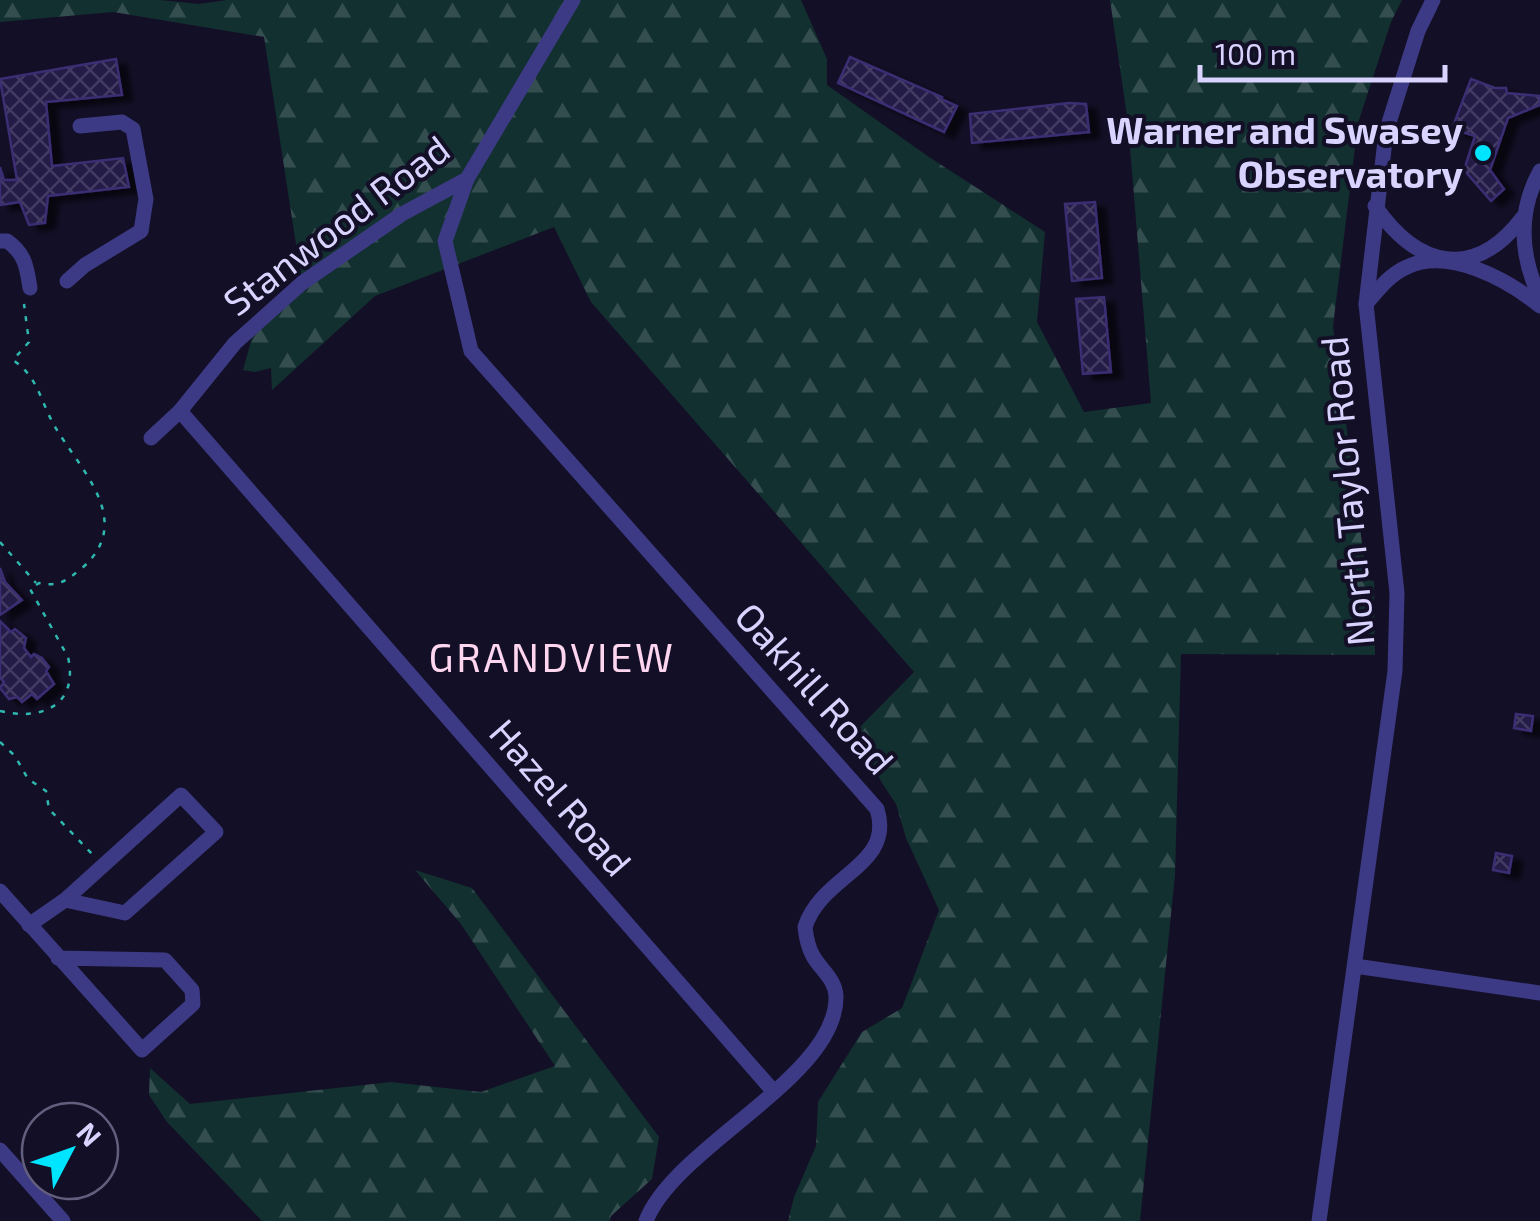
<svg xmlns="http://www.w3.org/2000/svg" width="1540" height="1221" viewBox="0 0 1540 1221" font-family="'Exo 2',sans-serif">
	<defs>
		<pattern id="forest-firs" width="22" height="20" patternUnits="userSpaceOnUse" patternTransform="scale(2.5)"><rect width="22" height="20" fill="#12302f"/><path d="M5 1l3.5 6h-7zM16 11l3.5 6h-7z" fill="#344d4e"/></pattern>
		<pattern id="building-cross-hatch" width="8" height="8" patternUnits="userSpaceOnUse" patternTransform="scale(2.5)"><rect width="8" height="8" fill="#241b47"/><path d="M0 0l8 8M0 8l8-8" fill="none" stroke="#433b63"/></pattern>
		<filter id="shadow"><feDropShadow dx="10" dy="5.5" stdDeviation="2.5" flood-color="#0009"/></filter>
	</defs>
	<rect width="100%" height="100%" fill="#130f26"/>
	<g fill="url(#forest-firs)">
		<polygon points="0,0 160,0 199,4 227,0 801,0 827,59 827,85 929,157 1045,232 1037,322 1084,412 1151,403 1128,123 1110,0 1402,0 1391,22 1358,123 1333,326 1367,580 1374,581 1375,655 1181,654 1175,875 1140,1221 788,1221 794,1197 816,1146 818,1102 862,1032 902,1008 939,910 906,838 896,804 882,783 856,731 914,672 591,302 554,227 375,296 272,390 271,368 255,372 243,370 252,338 302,283 264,37 113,12 0,22"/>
		<polygon points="415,870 472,888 659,1137 652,1179 611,1216 610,1221 262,1221 167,1122 149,1095 150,1068 190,1104 391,1082 481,1092 555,1066 461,924"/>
	</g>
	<g fill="url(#building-cross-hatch)" stroke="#3b2d73" stroke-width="2.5" filter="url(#shadow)">
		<polygon points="850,57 942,97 941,99 957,106 944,132 838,83"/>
		<polygon points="116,59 122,95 46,102 52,166 123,158 129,187 48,196 45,223 29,225 20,202 0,205 0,167 4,180 17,180 0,79"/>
		<polygon points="1471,79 1495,88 1506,88 1507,93 1540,96 1540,105 1508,118 1490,170 1504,189 1491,201 1464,170 1475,136 1452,129"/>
		<polygon points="1069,103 1086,104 1089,132 972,143 970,114"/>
		<polygon points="1095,202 1102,278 1072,281 1065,204"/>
		<polygon points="1104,297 1111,372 1083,374 1076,299"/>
		<polygon points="0,568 5,582 22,600 0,615"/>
		<polygon points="0,621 11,632 15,629 26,638 24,648 31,657 34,654 42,658 49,667 46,671 54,684 37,699 32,694 22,702 17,697 9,699 0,688 4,682 0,678"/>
		<polygon points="1516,714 1533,716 1531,731 1514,728"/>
		<polygon points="1496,853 1512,856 1509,873 1493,870"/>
	</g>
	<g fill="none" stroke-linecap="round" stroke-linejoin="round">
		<g stroke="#2fb8b0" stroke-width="2.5" stroke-dasharray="5 8" stroke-linecap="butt">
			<polyline points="0,542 36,583"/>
			<path d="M 0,711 C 41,721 79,706 68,657 L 30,589 L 39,583 C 58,587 66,581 81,569 C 137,521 79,469 54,425 C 40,400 38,377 13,360 L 29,342 L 24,304"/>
			<polyline points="0,742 15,756 28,779 46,791 49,809 92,854"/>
		</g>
		<g stroke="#3d3a85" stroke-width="15">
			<path d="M 1540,171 C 1517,213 1520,255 1540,298"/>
			<path d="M 467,179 L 445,241 L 471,351 L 877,809 C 895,866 822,874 805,927 C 806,937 808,947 813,956 C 821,970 835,979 836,996 C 838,1077 675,1146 646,1221"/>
			<path d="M 1375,206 C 1417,267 1474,282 1523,217"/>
			<path d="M 0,241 L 7,241 C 25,253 27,268 30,288"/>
			<polyline points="67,281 85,265 141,231 146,199 133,129 122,122 80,126"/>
			<path d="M 1366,304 C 1378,290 1390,274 1407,267 C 1449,247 1508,280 1540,306"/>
			<polyline points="180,411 774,1092"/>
			<polyline points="151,438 180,411 235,343 302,283 402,214 467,179 573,0"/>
			<polyline points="0,891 142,1050 193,1004 192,990 165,960 58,958"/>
			<polyline points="29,925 65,900 181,795 216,832 125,913 65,900"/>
			<polyline points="1355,966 1540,993"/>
			<polyline points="0,1150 63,1221"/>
			<polyline points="1319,1221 1395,671 1397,593 1366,304 1386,132 1418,31 1433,0"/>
		</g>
	</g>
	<circle fill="#00e5ff" stroke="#130f26" stroke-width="4" cx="1483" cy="153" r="10"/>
	<g text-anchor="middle" stroke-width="8" stroke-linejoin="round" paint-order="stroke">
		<g font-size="38" font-weight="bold" fill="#d9d4ff" stroke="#130f26" text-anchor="end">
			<text x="1463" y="144">Warner and Swasey<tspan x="1463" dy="44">Observatory</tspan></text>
		</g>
		<g font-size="38" fill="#d9d4ff" stroke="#130f26">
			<text transform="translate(337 226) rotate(-37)" y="13">Stanwood Road</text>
			<text transform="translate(1348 491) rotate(-95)" y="13">North Taylor Road</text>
			<text transform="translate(814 689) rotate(48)" y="13">Oakhill Road</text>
			<text transform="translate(560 798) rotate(49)" y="13">Hazel Road</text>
		</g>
		<g font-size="40" letter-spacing="2.5" fill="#ffd6f0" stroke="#130f26">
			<text x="552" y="672">GRANDVIEW</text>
		</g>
	</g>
	<g transform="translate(70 1151) rotate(49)"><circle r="48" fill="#130f26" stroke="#625e7d" stroke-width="2.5"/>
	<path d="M0-8L18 38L0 25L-18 38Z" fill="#00e5ff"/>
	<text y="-15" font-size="28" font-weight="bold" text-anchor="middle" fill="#d9d4ff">N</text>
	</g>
	<path d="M1200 65v15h245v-15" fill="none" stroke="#d9d4ff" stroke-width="5"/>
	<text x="1215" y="65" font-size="30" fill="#d9d4ff" stroke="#130f26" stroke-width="8" paint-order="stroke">100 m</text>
</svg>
